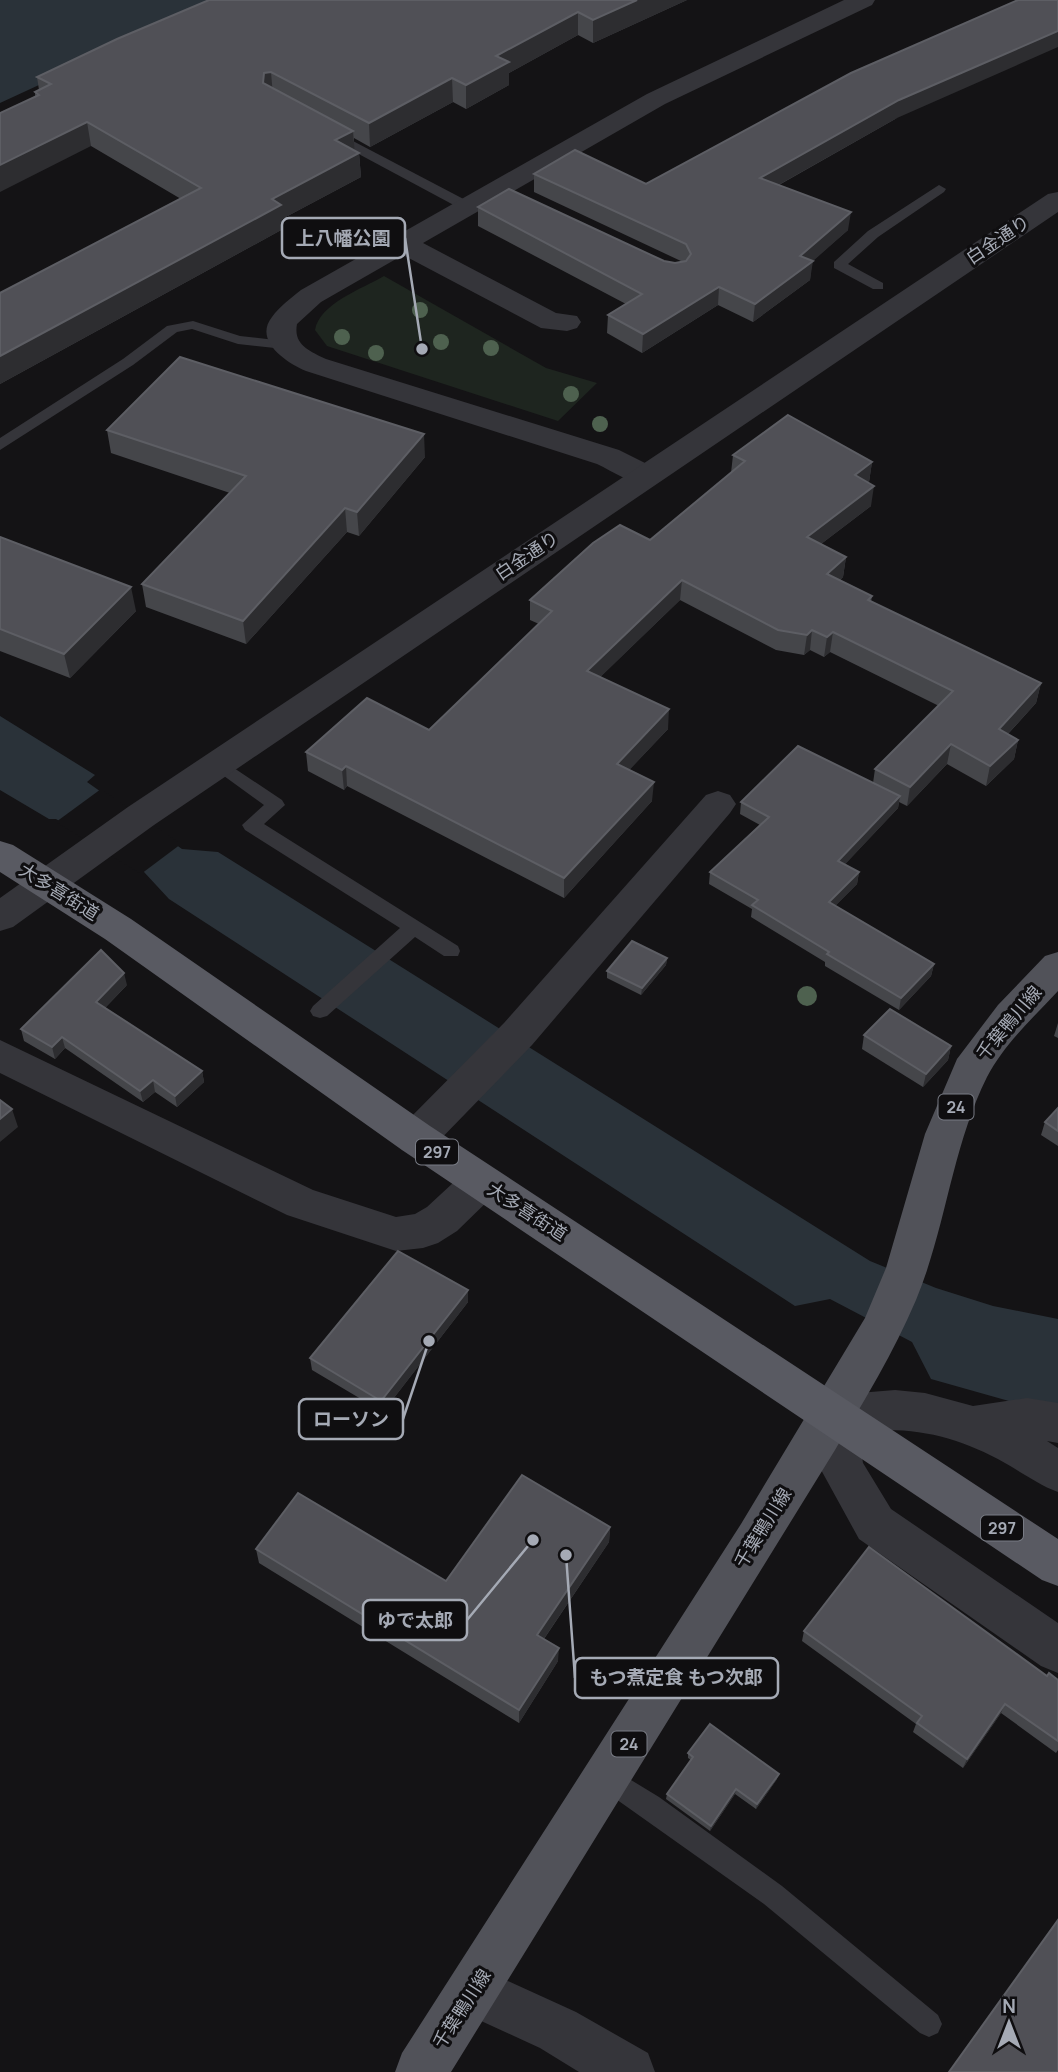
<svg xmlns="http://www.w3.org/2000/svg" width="1058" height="2072" viewBox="0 0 1058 2072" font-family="Manrope,'Noto Sans JP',sans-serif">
	<rect width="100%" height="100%" fill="#141315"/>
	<path fill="#1e251f" d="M 384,276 L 546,368 L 597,383 L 558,421 L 327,346 L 315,330 C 320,303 362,289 384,276 Z"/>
	<g fill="#2a3239">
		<polygon points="0,0 223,0 0,103"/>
		<polygon points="0,716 95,775 87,782 182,849 218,852 870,1261 936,1288 993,1306 1058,1319 1058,1409 1016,1403 931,1379 912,1342 830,1299 795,1306 169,899 144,872 56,819 49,819 0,790"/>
	</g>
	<polygon fill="#141315" points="101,789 181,844 141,874 56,822"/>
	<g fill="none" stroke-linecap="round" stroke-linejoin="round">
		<g fill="#35353a" fill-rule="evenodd">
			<polygon points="332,130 473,204 475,207 468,211 463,210 327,137 325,134"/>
			<polygon points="939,185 946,189 944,192 878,237 848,264 883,283 883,289 873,289 834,268 834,262 868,231"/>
			<polygon points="193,321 240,336 284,341 291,345 284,349 238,344 192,329 177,332 133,365 0,450 0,438 123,359 167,326"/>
			<polygon points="219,758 282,800 285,805 264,824 458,946 460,951 458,956 444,956 415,937 327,1016 320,1018 313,1016 310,1011 313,1006 400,928 245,830 242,825 264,805 213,768 210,764 213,760"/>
			<polygon points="608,1766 659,1797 782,1886 938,2015 942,2024 938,2033 929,2037 920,2033 764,1904 599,1787 596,1778 599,1769"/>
		</g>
		<g fill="#35353a" fill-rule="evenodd">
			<path d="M 844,0 L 875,0 L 872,5 L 665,104 L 423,243 L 556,313 L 577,316 L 581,322 L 577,328 L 567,331 L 541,328 L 403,255 L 321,302 L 297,324 C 293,345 310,351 326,359 L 619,450 L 657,469 L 661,476 L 657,483 C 636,488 616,473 597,464 L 306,371 C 287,363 253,341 272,317 C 279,307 291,298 301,290 L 647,94 Z"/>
			<polygon points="718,791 730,795 736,804 730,813 532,1045 430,1150 416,1154 402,1150 396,1138 402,1126 504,1023 706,795"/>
			<polygon points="0,1040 313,1190 396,1217 415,1214 427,1207 467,1170 481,1165 495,1170 501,1182 495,1194 457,1231 438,1243 423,1248 396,1251 287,1215 0,1073"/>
			<path d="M 895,1390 L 925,1393 L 973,1406 L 1027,1398 L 1058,1403 L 1058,1443 L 1047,1441 L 1058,1448 L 1058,1492 C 1039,1485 1023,1473 1005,1463 C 959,1437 912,1425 858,1432 L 863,1463 L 891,1509 L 1058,1623 L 1058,1673 L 1041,1666 L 859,1539 L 820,1468 L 812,1415 L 819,1401 L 834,1395 Z"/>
			<polygon points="473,1965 576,2012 648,2053 655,2072 579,2072 540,2048 455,2009 447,1991 455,1973"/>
		</g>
		<polygon fill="#35353a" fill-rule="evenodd" points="1058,192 1058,212 154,825 13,927 0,931 0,898 128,807 1048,194"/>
		<path fill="#515259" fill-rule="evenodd" d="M 1058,952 L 1058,991 C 1033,1018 1004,1044 987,1077 C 952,1147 946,1228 916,1300 C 894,1352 864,1401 835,1450 L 451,2072 L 395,2072 L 402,2053 L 741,1524 L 865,1318 L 886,1268 L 925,1134 L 957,1059 L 998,1005 L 1045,956 Z"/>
		<polygon fill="#595a62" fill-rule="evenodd" points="0,841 13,845 131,919 430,1126 1058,1539 1058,1586 1042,1580 402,1150 105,939 0,872"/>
	</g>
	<g fill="#4e614f">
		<circle cx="420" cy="310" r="8"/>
		<circle cx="342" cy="337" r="8"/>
		<circle cx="441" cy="342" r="8"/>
		<circle cx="491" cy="348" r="8"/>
		<circle cx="376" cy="353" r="8"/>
		<circle cx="571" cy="394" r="8"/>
		<circle cx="600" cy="424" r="8"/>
		<circle cx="807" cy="996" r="10"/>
	</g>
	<g fill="#45464a">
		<polygon points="687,0 593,43 578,35 509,73 509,85 466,109 453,102 370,147 354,138 354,150 359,153 361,177 282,219 283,229 0,384 0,293 181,199 91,146 35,96 35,92 39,90 37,77 117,39"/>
		<polygon points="897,118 779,185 848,230 812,261 810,280 753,322 718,305 642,353 607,333 608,315 626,304 478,226 478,207 664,261 675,263 683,262 534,192 534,174 646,184"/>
		<polygon points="107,430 425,457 359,536 347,532 246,644 146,607 142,584 230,493 111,453"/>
		<polygon points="733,455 872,462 869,482 871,506 821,544 846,557 843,577 840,580 872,596 871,602 1041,683 1036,703 1008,734 1018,740 1014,759 986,786 947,764 907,806 899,802 898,808 845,864 859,872 857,884 835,906 934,964 931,976 899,1010 825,966 825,962 751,917 752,909 709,884 710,872 760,825 740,814 741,802 873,783 875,769 939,706 830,652 824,657 810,650 804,655 776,650 680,600 600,677 668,729 629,770 652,801 564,898 347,786 344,790 308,771 306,752 429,730 539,624 530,620 530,600 650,540 731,473"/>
		<polygon points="0,537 136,611 70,678 0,651"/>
		<polygon points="667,958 666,965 641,995 607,978 607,971"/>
		<polygon points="127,985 105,1008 202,1071 204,1082 177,1107 155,1092 143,1102 65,1048 55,1059 24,1041 21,1029"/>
		<polygon points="1058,1023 1058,1038 1054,1036"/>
		<polygon points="864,1035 951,1046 948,1060 923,1087 862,1049"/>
		<polygon points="1058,1108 1058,1146 1041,1135 1045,1122"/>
		<polygon points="468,1290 468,1302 383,1412 312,1370 310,1358"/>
		<polygon points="610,1527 609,1542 544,1639 558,1661 519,1723 259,1563 256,1549 446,1581"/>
		<polygon points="804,1631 1047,1676 1058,1680 1058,1750 1056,1753 1001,1713 963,1768 913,1732 916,1724 802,1641"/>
		<polygon points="688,1753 777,1779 756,1809 735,1794 710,1831 666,1799 667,1794 691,1760 688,1758"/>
	</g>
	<g fill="#2d2d30">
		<polygon points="637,0 687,0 593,43 593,20"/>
		<polygon points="578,12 578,35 509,73 509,85 466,109 466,85 496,56"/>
		<polygon points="1058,31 1058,47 897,118 759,196 760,178 899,100"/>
		<polygon points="271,72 273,96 263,83 264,73"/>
		<polygon points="452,78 453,102 370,147 369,123"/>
		<polygon points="87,122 91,146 0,192 0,165"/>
		<polygon points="353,131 355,155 335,140"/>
		<polygon points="359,153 361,177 282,219 283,229 0,384 0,356 272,199"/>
		<polygon points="851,212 848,230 812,262 813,261 810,280 753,322 755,304 800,256"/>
		<polygon points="719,287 718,305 642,353 643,334"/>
		<polygon points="424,434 425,457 359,536 357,512"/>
		<polygon points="872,462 869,482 852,495 855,475"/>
		<polygon points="874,486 871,506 804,557 807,537"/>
		<polygon points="345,508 347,532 246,644 243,621"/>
		<polygon points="846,557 843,577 824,593 827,574"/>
		<polygon points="682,580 680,600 586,691 587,671"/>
		<polygon points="131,587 136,611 70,678 64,654"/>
		<polygon points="812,630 810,650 804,655 807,635"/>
		<polygon points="833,632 830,652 824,657 827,637"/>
		<polygon points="1041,683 1036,703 994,749 999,729"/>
		<polygon points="669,709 668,729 616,784 617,764"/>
		<polygon points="1018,740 1014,759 986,786 990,766"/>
		<polygon points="951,744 947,764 907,806 910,787"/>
		<polygon points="346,766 347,786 344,790 342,770"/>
		<polygon points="654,782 652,801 564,898 564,878"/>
		<polygon points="900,796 898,808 837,873 838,861"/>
		<polygon points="859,872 857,884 827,914 829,902"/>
		<polygon points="667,958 666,965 641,995 642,988"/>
		<polygon points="934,964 931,976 899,1010 901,998"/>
		<polygon points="124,973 127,985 99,1014 96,1002"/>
		<polygon points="62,1037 65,1048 55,1059 52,1047"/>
		<polygon points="951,1046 948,1060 923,1087 926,1074"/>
		<polygon points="202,1071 204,1082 177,1107 175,1096"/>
		<polygon points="153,1080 155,1092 143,1102 140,1091"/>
		<polygon points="12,1109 18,1127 0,1142 0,1119"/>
		<polygon points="468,1290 468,1302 383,1412 381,1401"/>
		<polygon points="610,1527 609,1542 537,1649 537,1635"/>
		<polygon points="559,1648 558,1661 519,1723 519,1710"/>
		<polygon points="1005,1704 1001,1713 963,1768 967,1759"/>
		<polygon points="779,1774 777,1779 756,1809 757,1804"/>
		<polygon points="736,1789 735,1794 710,1831 711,1826"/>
	</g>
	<g fill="#505056" stroke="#5d5e64" stroke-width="2">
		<polygon points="209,0 637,0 593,20 578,12 496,56 509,62 466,85 452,78 369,123 271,72 264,73 263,83 353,131 335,140 359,153 272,199 281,205 0,356 0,293 201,188 87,122 0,165 0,113 39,95 35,92 51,84 37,77 117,39"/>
		<polygon points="1018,0 1058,0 1058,31 899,100 760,178 851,212 800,256 813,261 755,304 719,287 643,334 608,315 642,294 478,207 509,189 664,261 675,263 686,261 691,254 686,244 534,174 575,150 646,184 851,73"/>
		<polygon points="180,357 424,434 357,512 345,508 243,621 142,584 246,476 107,430"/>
		<polygon points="788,415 872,462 855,475 874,486 807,537 846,557 827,574 872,596 868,600 1041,683 999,729 1018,740 990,766 951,744 910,787 875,769 953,691 833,632 827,637 812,630 807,635 778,630 682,580 587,671 669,709 617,764 654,782 564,878 346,766 342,770 306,752 367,698 429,730 552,611 530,600 593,543 620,525 650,540 745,461 733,455"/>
		<polygon points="0,537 131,587 64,654 0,629"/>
		<polygon points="798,746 900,796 838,861 859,872 829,902 934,964 901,998 827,954 829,952 752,905 758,900 710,872 769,817 741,802"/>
		<polygon points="632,941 667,958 642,988 607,971"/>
		<polygon points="101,950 124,973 96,1002 202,1071 175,1096 153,1080 140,1091 62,1037 52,1047 21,1029"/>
		<polygon points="890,1009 951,1046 926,1074 864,1035"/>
		<polygon points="0,1100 12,1109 0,1119"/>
		<polygon points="1058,1108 1058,1131 1045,1122"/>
		<polygon points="398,1251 468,1290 381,1401 310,1358"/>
		<polygon points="522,1475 610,1527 537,1635 559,1648 519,1710 256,1549 298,1493 446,1581"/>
		<polygon points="869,1547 1047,1676 1049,1673 1058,1680 1058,1741 1005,1704 967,1759 917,1723 922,1716 804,1631"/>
		<polygon points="710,1724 779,1774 757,1804 736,1789 711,1826 667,1794 693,1757 688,1753"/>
		<polygon points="1058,1920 1058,2072 949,2072"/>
	</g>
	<g text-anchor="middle" stroke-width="6" stroke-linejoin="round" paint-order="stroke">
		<g fill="#0f0e10" stroke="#787b84" stroke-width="2">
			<rect x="938.5" y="1094.5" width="35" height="25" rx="5"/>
			<rect x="416" y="1139.5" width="42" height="25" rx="5"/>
			<rect x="981" y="1515.5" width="42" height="25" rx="5"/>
			<rect x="611.5" y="1731.5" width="35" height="25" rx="5"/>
		</g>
		<g font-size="16" font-weight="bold" fill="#a5aab5">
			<text x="956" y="1113">24</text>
			<text x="437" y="1158">297</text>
			<text x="1002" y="1534">297</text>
			<text x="629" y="1750">24</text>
		</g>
		<g font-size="18" fill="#a5aab5" stroke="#0f0e10">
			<text transform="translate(998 240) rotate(-34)" y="6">白金通り</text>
			<text transform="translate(527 556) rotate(-34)" y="6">白金通り</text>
			<text transform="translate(59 892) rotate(32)" y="6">大多喜街道</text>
			<text transform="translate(1009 1023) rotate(-50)" y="6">千葉鴨川線</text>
			<text transform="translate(527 1212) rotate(33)" y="6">大多喜街道</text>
			<text transform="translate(763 1528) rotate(-58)" y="6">千葉鴨川線</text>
			<text transform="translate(462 2009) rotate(-57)" y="6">千葉鴨川線</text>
		</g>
	</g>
	<path fill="none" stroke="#a5aab5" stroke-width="2.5" d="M422 349L405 238M429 1341L403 1419M533 1540L467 1620M566 1555L575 1678"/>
	<g fill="#a5aab5" stroke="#0f0e10" stroke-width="2.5">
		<circle cx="422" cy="349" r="7"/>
		<circle cx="429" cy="1341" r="7"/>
		<circle cx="533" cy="1540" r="7"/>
		<circle cx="566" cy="1555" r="7"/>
	</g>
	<g fill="#0f0e10" stroke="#a5aab5" stroke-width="2.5">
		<rect x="282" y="218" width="123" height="40" rx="7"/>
		<rect x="299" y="1399" width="104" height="40" rx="7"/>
		<rect x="363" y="1600" width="104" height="40" rx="7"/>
		<rect x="575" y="1658" width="203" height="40" rx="7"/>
	</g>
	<g font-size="19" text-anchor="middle" font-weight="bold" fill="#a5aab5">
		<text x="343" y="245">上八幡公園</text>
		<text x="351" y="1426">ローソン</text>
		<text x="415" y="1627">ゆで太郎</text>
		<text x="676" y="1684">もつ煮定食 もつ次郎</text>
	</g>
	<g transform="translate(1009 2023)" stroke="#0f0e10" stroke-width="5" paint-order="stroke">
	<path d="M0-5L12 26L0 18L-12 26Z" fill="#a5aab5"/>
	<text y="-10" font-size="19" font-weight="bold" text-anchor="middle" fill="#a5aab5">N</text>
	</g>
</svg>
